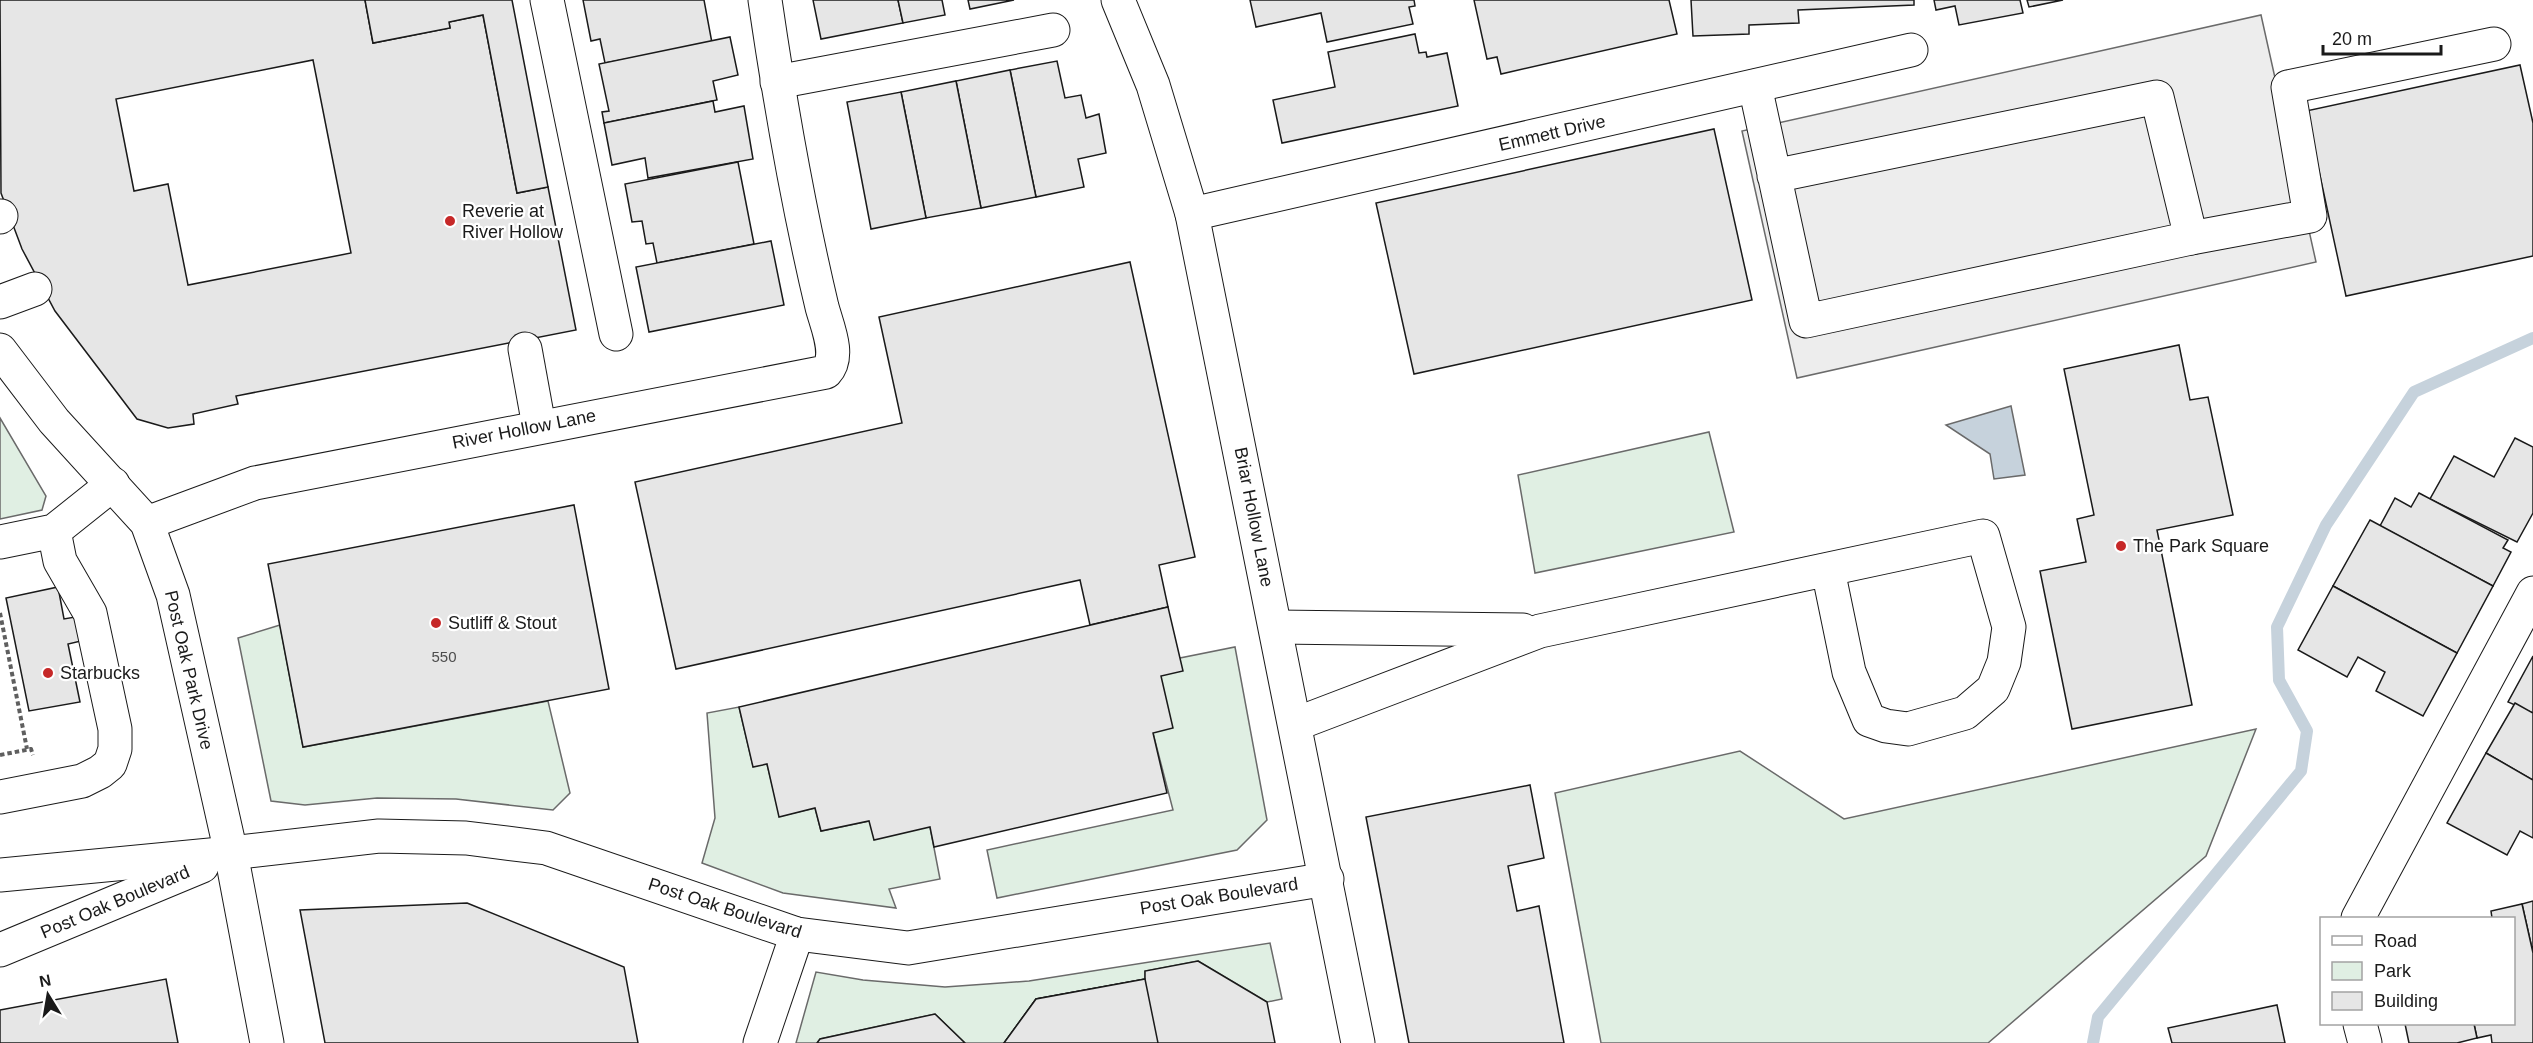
<svg xmlns="http://www.w3.org/2000/svg" width="2533" height="1043" viewBox="0 0 2533 1043" font-family="Helvetica,sans-serif">
	<rect width="100%" height="100%" fill="#fff"/>
	<g fill="#e0efe3" stroke="#6a6a6a" stroke-width="1.5">
		<polygon points="0,418 46,496 42,510 0,519"/>
		<polygon points="1709,432 1734,532 1535,573 1518,475"/>
		<polygon points="280,625 303,747 548,701 570,793 553,810 456,799 377,798 305,805 271,801 238,638"/>
		<polygon points="1235,647 1267,820 1237,850 997,898 987,850 1173,810 1153,733 1161,676 1180,658"/>
		<polygon points="739,707 753,766 767,764 780,816 815,808 821,831 869,821 930,827 940,879 889,889 896,908 783,893 702,863 715,818 707,713"/>
		<polygon points="2256,729 2206,856 1988,1043 1601,1043 1555,793 1740,751 1844,819"/>
		<polygon points="1270,943 1282,999 1267,1002 1198,961 1145,971 1145,979 1036,999 1004,1043 965,1043 935,1014 820,1039 817,1043 796,1043 816,972 863,980 945,987 1029,981"/>
	</g>
	<polygon fill="#ededed" stroke="#6a6a6a" stroke-width="1.5" points="2261,15 2316,262 1797,378 1742,131"/>
	<polygon fill="#c6d2dc" stroke="#6a6a6a" stroke-width="1.5" points="2011,406 2025,475 1994,479 1990,454 1946,425"/>
	<g fill="none" stroke-linecap="round" stroke-linejoin="round">
		<polyline stroke="#c6d2dc" stroke-width="12" points="2093,1043 2098,1017 2301,771 2307,731 2279,680 2277,627 2326,525 2414,392 2533,338"/>
	</g>
	<g fill="#e6e6e6" stroke="#1a1a1a" stroke-width="1.5" fill-rule="evenodd">
		<path d="M 0,0 L 365,0 L 373,43 L 450,28 L 449,22 L 483,15 L 517,193 L 548,187 L 576,330 L 236,396 L 238,404 L 193,414 L 194,424 L 168,428 L 137,419 L 55,311 L 22,249 L 1,193 ZM 313,60 L 351,253 L 188,285 L 168,184 L 134,191 L 116,99 Z"/>
		<polygon points="365,0 512,0 548,187 517,193 483,15 449,22 450,28 373,43"/>
		<polygon points="583,0 704,0 712,43 605,63 600,39 591,41"/>
		<polygon points="813,0 898,0 903,23 821,39"/>
		<polygon points="898,0 942,0 945,15 903,23"/>
		<polygon points="968,0 1014,0 970,9"/>
		<polygon points="1250,0 1414,0 1415,6 1409,7 1413,24 1327,42 1321,13 1256,27"/>
		<polygon points="1474,0 1669,0 1677,34 1501,74 1497,57 1487,59"/>
		<polygon points="1691,0 1914,0 1914,5 1798,10 1799,23 1749,25 1749,34 1693,36"/>
		<polygon points="1934,0 2020,0 2023,13 1959,25 1955,6 1936,10"/>
		<polygon points="2027,0 2063,0 2029,7"/>
		<polygon points="1415,34 1419,53 1426,52 1427,57 1447,53 1458,106 1282,143 1273,100 1335,87 1328,52"/>
		<polygon points="730,37 738,75 713,81 717,100 604,123 602,112 609,111 599,64"/>
		<polygon points="1057,61 1065,98 1081,95 1086,118 1099,114 1106,153 1078,159 1084,187 1036,197 1010,70"/>
		<polygon points="2520,65 2533,123 2533,256 2346,296 2306,111"/>
		<polygon points="1010,70 1036,197 981,208 956,81"/>
		<polygon points="956,81 981,208 926,218 901,92"/>
		<polygon points="901,92 926,218 871,229 847,102"/>
		<polygon points="713,101 715,112 744,106 753,159 648,178 645,158 612,165 604,123"/>
		<polygon points="1714,129 1752,300 1414,374 1376,203"/>
		<polygon points="738,162 754,244 657,263 653,243 646,244 642,221 632,222 625,184"/>
		<polygon points="771,241 784,305 649,332 636,267"/>
		<polygon points="1130,262 1195,557 1159,565 1168,607 1090,625 1080,580 676,669 635,482 902,423 879,317"/>
		<polygon points="2179,345 2190,400 2208,397 2233,515 2157,530 2192,705 2072,729 2040,571 2086,562 2077,519 2094,515 2064,369"/>
		<polygon points="2515,438 2533,447 2533,513 2517,542 2430,499 2454,456 2494,477"/>
		<polygon points="2419,493 2508,540 2503,548 2511,552 2493,586 2380,526 2395,498 2411,507"/>
		<polygon points="574,505 609,689 303,747 268,564"/>
		<polygon points="2370,520 2493,586 2457,653 2333,586"/>
		<polygon points="2333,586 2457,653 2423,716 2376,691 2385,672 2358,657 2347,677 2298,650"/>
		<polygon points="58,587 64,619 75,617 81,641 68,644 80,702 29,711 6,598"/>
		<polygon points="1168,607 1183,671 1161,676 1173,728 1153,733 1167,793 934,847 930,827 874,840 869,821 821,831 815,808 779,817 767,764 753,767 739,707"/>
		<polygon points="2533,656 2533,713 2508,702"/>
		<polygon points="2515,703 2533,713 2533,780 2486,753"/>
		<polygon points="2486,753 2533,780 2533,838 2520,831 2507,855 2447,823"/>
		<polygon points="1530,785 1544,858 1508,866 1517,911 1539,906 1564,1043 1409,1043 1366,817"/>
		<polygon points="2533,901 2533,953 2522,904"/>
		<polygon points="467,903 624,967 638,1043 325,1043 300,910"/>
		<polygon points="2522,904 2533,953 2533,1043 2492,1043 2491,1035 2477,1038 2474,1024 2514,1024 2514,918 2492,918 2491,911"/>
		<polygon points="1198,961 1267,1002 1275,1043 1004,1043 1036,999 1145,979 1145,971"/>
		<polygon points="166,979 178,1043 0,1043 0,1010"/>
		<polygon points="1145,979 1158,1043 1004,1043 1036,999"/>
		<polygon points="2277,1005 2285,1043 2172,1043 2168,1028"/>
		<polygon points="935,1014 965,1043 817,1043 820,1039"/>
		<polygon points="2405,1024 2474,1024 2477,1038 2457,1043 2409,1043"/>
	</g>
	<g fill="none" stroke-linecap="round" stroke-linejoin="round">
		<defs>
			<g id="minor">
				<polyline points="547,0 616,334"/>
				<polyline points="1118,0 1153,85 1192,214 1358,1043"/>
				<polyline points="777,82 1053,30"/>
				<polyline points="1755,86 1806,321 2191,238 2157,97 1774,176"/>
				<polyline points="1192,214 1911,50"/>
				<polyline points="0,217 1,216"/>
				<polyline points="2191,238 2310,216 2288,87 2494,44"/>
				<polyline points="0,302 35,289"/>
				<polyline points="525,349 539,426"/>
				<polyline points="0,350 54,421 147,523 173,595 231,853 267,1043"/>
				<path d="M 147,523 L 255,483 L 826,372 C 841,356 827,326 822,307 C 798,206 780,103 765,0"/>
				<polyline points="0,542 54,531 113,484"/>
				<polyline points="1276,627 1523,630"/>
				<polyline points="1296,724 1540,631 1983,536 2009,627 2004,662 1993,689 1965,713 1908,729 1886,726 1869,720 1849,672 1828,570"/>
				<polyline points="0,797 82,781 100,772 110,764 115,749 115,729 90,613 60,561 54,531"/>
				<polyline points="0,875 231,853 379,836 466,838 546,848 797,934 908,948 1327,879"/>
				<polyline points="2358,918 2533,593"/>
				<polyline points="0,950 202,866"/>
				<polyline points="2360,1024 2365,1043"/>
				<polyline points="760,1043 797,934"/>
			</g>
		</defs>
		<use href="#minor" stroke="#1a1a1a" stroke-width="35"/>
		<g stroke="#5f5f5f" stroke-width="4" stroke-dasharray="4.5 3" stroke-linecap="butt">
			<polyline points="0,613 27,749"/>
			<polyline points="0,755 31,749 33,755"/>
		</g>
		<use href="#minor" stroke="#fff" stroke-width="33"/>
	</g>
	<g fill="#c62828" stroke="#fff" stroke-width="2">
		<circle cx="450" cy="221" r="6"/>
		<circle cx="2121" cy="546" r="6"/>
		<circle cx="436" cy="623" r="6"/>
		<circle cx="48" cy="673" r="6"/>
	</g>
	<g text-anchor="middle" stroke-width="4.5" stroke-linejoin="round" paint-order="stroke">
		<g font-size="15" fill="#4d4d4d">
			<text x="444" y="662">550</text>
		</g>
		<g font-size="18" fill="#1a1a1a" stroke="#fff">
			<text transform="translate(1552 133) rotate(-13)" y="6">Emmett Drive</text>
			<text transform="translate(524 429) rotate(-11)" y="6">River Hollow Lane</text>
			<text transform="translate(1254 517) rotate(79)" y="6">Briar Hollow Lane</text>
			<text transform="translate(189 670) rotate(77)" y="6">Post Oak Park Drive</text>
			<text transform="translate(1219 896) rotate(-9)" y="6">Post Oak Boulevard</text>
			<text transform="translate(115 902) rotate(-23)" y="6">Post Oak Boulevard</text>
			<text transform="translate(725 908) rotate(18)" y="6">Post Oak Boulevard</text>
		</g>
		<g font-size="18" fill="#1a1a1a" stroke="#fff" text-anchor="start">
			<text x="462" y="217">Reverie at<tspan x="462" dy="21">River Hollow</tspan></text>
			<text x="2133" y="552">The Park Square</text>
			<text x="448" y="629">Sutliff &amp; Stout</text>
			<text x="60" y="679">Starbucks</text>
		</g>
	</g>
	<rect x="2320" y="917" width="195" height="108" fill="#ffffff" stroke="#a3a3a3" stroke-width="1.5"/>
	<rect x="2332" y="936" width="30" height="9" fill="#ffffff" stroke="#a3a3a3" stroke-width="1.5"/>
	<text x="2374" y="947" font-size="18" fill="#1a1a1a">Road</text>
	<rect x="2332" y="962" width="30" height="18" fill="#e0efe3" stroke="#a3a3a3" stroke-width="1.5"/>
	<text x="2374" y="977" font-size="18" fill="#1a1a1a">Park</text>
	<rect x="2332" y="992" width="30" height="18" fill="#e6e6e6" stroke="#a3a3a3" stroke-width="1.5"/>
	<text x="2374" y="1007" font-size="18" fill="#1a1a1a">Building</text>
	<g transform="translate(48 995) rotate(349)" stroke="#ffffff" stroke-width="4.5" paint-order="stroke">
	<path d="M0-4.5L10 22L0 15L-10 22Z" fill="#1a1a1a"/>
	<text y="-9" font-size="16" font-weight="bold" text-anchor="middle" fill="#1a1a1a">N</text>
	</g>
	<path d="M2323 45v9h118v-9" fill="none" stroke="#1a1a1a" stroke-width="3"/>
	<text x="2332" y="45" font-size="18" fill="#1a1a1a" stroke="#ffffff" stroke-width="4.5" paint-order="stroke">20 m</text>
</svg>
